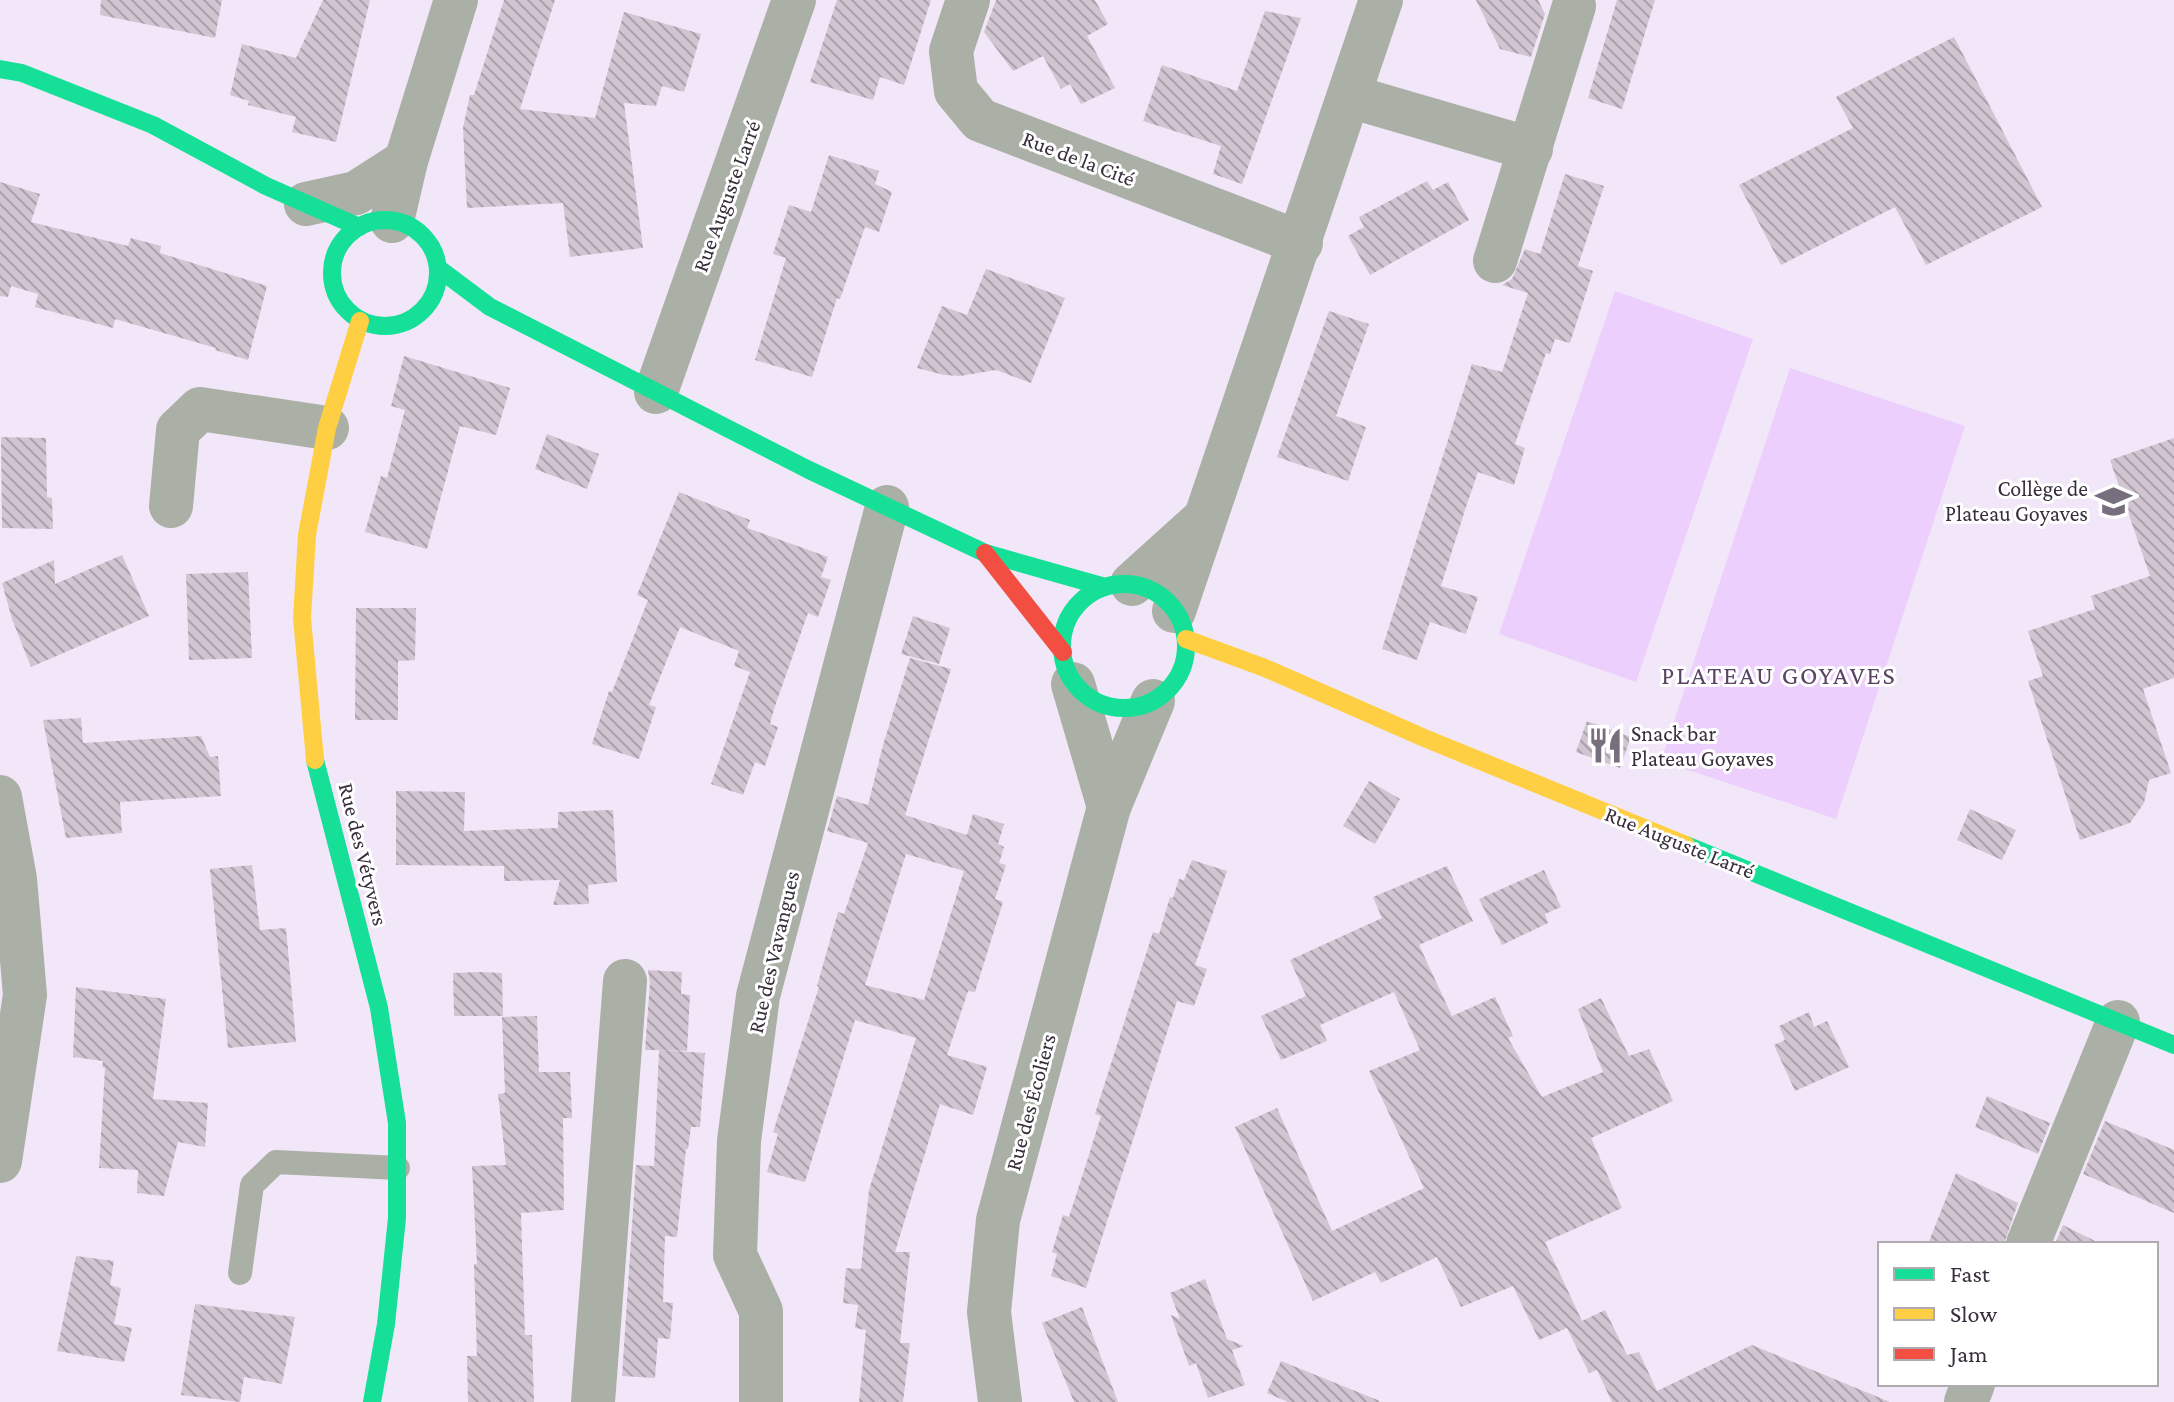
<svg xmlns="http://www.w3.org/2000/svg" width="2174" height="1402" viewBox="0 0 2174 1402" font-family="'Crimson Pro',serif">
	<defs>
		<pattern id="building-back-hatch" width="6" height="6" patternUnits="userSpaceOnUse" patternTransform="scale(2)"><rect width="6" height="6" fill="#d1c5d2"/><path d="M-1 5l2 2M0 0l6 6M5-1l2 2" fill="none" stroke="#aaa0ac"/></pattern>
	</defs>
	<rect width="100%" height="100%" fill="#f2e7f8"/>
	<g fill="#eccffc">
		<polygon points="1615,291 1753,339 1636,682 1499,634"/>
		<polygon points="1790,368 1965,426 1836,819 1661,761"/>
	</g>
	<g fill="url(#building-back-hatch)" fill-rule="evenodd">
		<polygon points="101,0 222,0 215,38 100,15"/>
		<polygon points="323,0 370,0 336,142 292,132 296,117 248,105 249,101 230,95 242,44 296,58"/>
		<polygon points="504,0 555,0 520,109 595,118 624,12 701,34 684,92 662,86 656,106 624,103 643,248 570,257 563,203 467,208 463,128 470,95 474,95"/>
		<polygon points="837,0 931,0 904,85 880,77 873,100 810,82"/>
		<polygon points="996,0 1095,0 1108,24 1087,36 1115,88 1081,104 1070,84 1061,89 1043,56 1013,71 984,32"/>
		<polygon points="1476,0 1538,0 1545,14 1531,57 1500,49"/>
		<polygon points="1617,0 1655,0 1622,109 1588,98"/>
		<polygon points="1265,11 1301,18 1242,184 1213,174 1221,146 1143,121 1162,65 1237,91"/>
		<polygon points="1954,37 2042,207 1926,265 1895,207 1781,265 1739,185 1853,128 1836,97"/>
		<polygon points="829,155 879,171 875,184 892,192 879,232 865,227 840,299 837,298 812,377 755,360 786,258 773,254 789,205 811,212"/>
		<polygon points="1565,174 1604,186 1578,266 1593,271 1570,343 1555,339 1550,354 1546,353 1515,444 1525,448 1514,485 1478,472 1465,510 1441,586 1478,597 1466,634 1430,622 1417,660 1382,649 1472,364 1502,372 1528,293 1502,285 1512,279 1525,249 1540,254"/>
		<polygon points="1427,181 1433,190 1448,182 1469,220 1370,275 1348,236 1364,227 1359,217"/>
		<polygon points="0,182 40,194 31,222 128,246 131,238 161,246 160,253 267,286 248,360 215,350 216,348 115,319 113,328 35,307 38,294 11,286 8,297 0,296"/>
		<polygon points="986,269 1065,298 1031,383 996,370 960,376 944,375 917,368 942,306 967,315"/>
		<polygon points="1329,311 1369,324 1336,416 1366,427 1348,481 1277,457"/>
		<polygon points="404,356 510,388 496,435 460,426 427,549 365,532 381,476 387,478 405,410 391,406"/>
		<polygon points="547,434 599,454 587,489 535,469"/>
		<polygon points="1,437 46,438 47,497 52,498 53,529 2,528"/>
		<polygon points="2174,438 2174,678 2143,689 2171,773 2149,780 2144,803 2130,823 2080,840 2028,681 2043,676 2028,631 2095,609 2091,596 2150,576 2110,460"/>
		<polygon points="679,492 750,520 747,528 828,557 821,577 831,580 818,617 808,613 775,706 770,724 778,727 765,766 755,762 743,795 711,784 750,672 734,666 739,651 680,627 649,705 656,707 639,759 592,744 609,691 612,692 648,600 637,595"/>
		<polygon points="122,555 149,616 31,667 12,619 2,583 54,560 55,584"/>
		<polygon points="248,572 252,658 189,660 186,574"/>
		<polygon points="356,608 416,608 415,660 398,661 398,720 355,720"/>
		<polygon points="913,616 950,628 939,664 901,654"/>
		<path d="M 910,658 L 951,669 L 905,815 L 967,835 L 973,814 L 1004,824 L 998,844 L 1004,847 L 999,863 L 1006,865 L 995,899 L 1003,902 L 975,992 L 968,991 L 947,1055 L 987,1067 L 973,1115 L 940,1104 L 895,1252 L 910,1252 L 900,1343 L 910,1343 L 903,1402 L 859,1402 L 866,1330 L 855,1328 L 858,1305 L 843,1303 L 846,1268 L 861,1269 L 869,1190 L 916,1038 L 855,1020 L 805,1182 L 767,1172 L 778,1134 L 773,1132 L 819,987 L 817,986 L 838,912 L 844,914 L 868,843 L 827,831 L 837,796 L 868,805 L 883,745 ZM 906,854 L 964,871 L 924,1000 L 865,985 Z"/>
		<polygon points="81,718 83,743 201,736 210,757 218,756 221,796 120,802 122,833 66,838 43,720"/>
		<polygon points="1587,721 1631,737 1620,768 1576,752"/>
		<polygon points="1369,781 1400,799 1375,844 1343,826"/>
		<polygon points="396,791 465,792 464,831 558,828 558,812 613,810 617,882 588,885 589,904 553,905 560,880 504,881 504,866 396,865"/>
		<polygon points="1970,809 2016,830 2002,860 1957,840"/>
		<polygon points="1192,860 1227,871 1195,965 1207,969 1194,1006 1177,1001 1086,1288 1051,1276 1057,1254 1052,1252 1063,1215 1069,1217 1088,1158 1101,1116 1095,1114 1153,932 1159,934 1170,897 1173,898 1179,879 1184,880"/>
		<polygon points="252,865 260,930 286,928 296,1042 228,1048 210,869"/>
		<polygon points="1447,866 1473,921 1419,945 1452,1016 1495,997 1513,1036 1508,1038 1542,1097 1603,1072 1578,1009 1601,998 1629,1056 1649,1049 1673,1101 1591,1138 1622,1208 1545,1242 1582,1321 1605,1310 1627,1355 1639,1352 1657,1391 1752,1345 1890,1402 1612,1402 1597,1370 1589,1373 1567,1328 1539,1340 1513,1286 1461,1307 1437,1257 1381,1283 1375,1272 1313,1301 1235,1127 1277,1108 1332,1231 1424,1188 1369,1071 1420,1050 1394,992 1320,1025 1327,1041 1281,1060 1261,1016 1306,996 1290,960 1382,918 1373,897"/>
		<polygon points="1544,870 1561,907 1545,914 1548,923 1502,945 1479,899"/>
		<polygon points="648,970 682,972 681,994 690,995 687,1051 659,1050 705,1053 700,1127 691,1127 688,1149 686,1149 677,1237 665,1236 663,1302 673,1303 670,1339 658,1338 655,1378 622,1376 636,1165 654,1166 659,1050 645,1050 650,983"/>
		<polygon points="480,972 502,973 503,1016 454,1016 453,973"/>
		<polygon points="76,987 166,999 153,1099 208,1103 205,1147 178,1142 164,1196 137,1193 138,1170 99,1168 105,1068 102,1067 103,1061 73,1057"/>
		<polygon points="1809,1012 1814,1027 1827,1021 1849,1067 1795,1091 1774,1045 1785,1040 1779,1026"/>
		<polygon points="537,1016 539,1072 570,1072 572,1118 563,1118 564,1210 521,1213 525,1335 532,1335 534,1402 468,1402 467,1356 477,1356 474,1264 477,1264 472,1166 506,1165 498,1094 505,1093 502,1017"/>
		<polygon points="1987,1096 2050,1123 2038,1154 1975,1127"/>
		<polygon points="2105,1121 2174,1150 2174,1213 2083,1174"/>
		<polygon points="1956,1173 2018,1203 2004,1244 1928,1244"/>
		<polygon points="2063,1225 2101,1244 2055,1244"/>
		<polygon points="76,1256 114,1261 110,1285 121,1288 114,1324 132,1328 124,1362 57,1351"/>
		<polygon points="1205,1279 1227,1339 1244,1346 1232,1350 1245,1385 1208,1398 1196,1363 1189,1366 1171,1315 1180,1319 1170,1293"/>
		<polygon points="195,1304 295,1317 282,1384 244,1377 240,1402 181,1395"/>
		<polygon points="1082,1307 1096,1344 1118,1402 1074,1402 1051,1346 1042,1323"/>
		<polygon points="1281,1361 1380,1401 1379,1402 1288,1402 1267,1393"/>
	</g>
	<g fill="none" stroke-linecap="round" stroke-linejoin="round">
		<polyline stroke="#aab0a6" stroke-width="24" points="240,1273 252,1185 276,1162 398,1168"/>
		<g stroke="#aab0a6" stroke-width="44">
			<polyline points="968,0 951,51 956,91 980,120 1301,243"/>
			<polyline points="1349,96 1531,149"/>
			<polyline points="306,204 356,193 406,161"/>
			<polyline points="392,221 406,161 456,0"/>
			<polyline points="1495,261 1574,6"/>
			<polyline points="656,392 794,0"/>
			<polyline points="171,506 178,430 200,409 327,428"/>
			<polyline points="1132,584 1203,520"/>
			<polyline points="1174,611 1381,0"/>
			<polyline points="1073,684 1109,807"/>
			<polyline points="0,797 15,879 25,995 0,1161"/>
			<polyline points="2028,1244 2118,1022"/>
			<polyline points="593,1402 625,981"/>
			<polyline points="761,1402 761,1311 735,1255 739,1141 758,996 887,507"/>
			<polyline points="1000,1402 989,1312 998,1220 1109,807 1153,701"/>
			<polyline points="1966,1402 1973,1384"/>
		</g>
		<g stroke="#16e098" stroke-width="18">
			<polyline points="0,69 22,73 153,125 266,186 359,227"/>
			<circle cx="385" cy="273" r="53"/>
			<polyline points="438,268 490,307 809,470 985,553 1105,587"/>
			<circle cx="1124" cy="646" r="62"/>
			<polyline points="315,760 379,1008 397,1123 397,1218 386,1324 372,1402"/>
			<polyline points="1686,845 2174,1045"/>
		</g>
		<g stroke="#ffcf43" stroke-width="18">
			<polyline points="1186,639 1265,668 1422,737 1686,845"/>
			<polyline points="315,760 302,618 307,535 327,428 360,321"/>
		</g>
		<polyline stroke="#f24e42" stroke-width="18" points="985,553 1063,652"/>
	</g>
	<defs>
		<symbol id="school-bare" viewBox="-9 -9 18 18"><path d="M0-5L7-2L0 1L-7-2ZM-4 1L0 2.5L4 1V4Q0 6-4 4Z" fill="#786f7e" stroke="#fff" stroke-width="2.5" paint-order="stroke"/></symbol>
		<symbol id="restaurant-bare" viewBox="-9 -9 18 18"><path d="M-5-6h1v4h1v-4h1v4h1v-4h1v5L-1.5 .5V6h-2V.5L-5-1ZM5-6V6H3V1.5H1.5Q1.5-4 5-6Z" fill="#786f7e" stroke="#fff" stroke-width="2.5" paint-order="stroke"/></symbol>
	</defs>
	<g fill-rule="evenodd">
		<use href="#school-bare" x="2088" y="476" width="51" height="51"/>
		<use href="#restaurant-bare" x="1580" y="720" width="51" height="51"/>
	</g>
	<g text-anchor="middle" stroke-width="6" stroke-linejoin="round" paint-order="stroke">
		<g font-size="22" fill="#372e3c" stroke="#fff">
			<text transform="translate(1079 158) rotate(21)" y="8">Rue de la Cité</text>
			<text transform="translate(726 196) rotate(-70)" y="8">Rue Auguste Larré</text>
			<text transform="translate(1680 842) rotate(22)" y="8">Rue Auguste Larré</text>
			<text transform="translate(364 854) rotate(76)" y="8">Rue des Vétyvers</text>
			<text transform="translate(773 952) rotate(-77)" y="8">Rue des Vavangues</text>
			<text transform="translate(1030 1102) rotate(-75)" y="8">Rue des Écoliers</text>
		</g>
		<g font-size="22" fill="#372e3c" stroke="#fff" text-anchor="end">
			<text x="2088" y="496">Collège de<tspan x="2088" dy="25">Plateau Goyaves</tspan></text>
			<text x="1631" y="741" text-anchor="start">Snack bar<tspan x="1631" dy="25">Plateau Goyaves</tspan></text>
		</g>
		<g font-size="26" letter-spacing="2" fill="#594463" stroke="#fff">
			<text x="1779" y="684">PLATEAU GOYAVES</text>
		</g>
	</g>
	<rect x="1878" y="1242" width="280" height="144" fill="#ffffff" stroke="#afabb1" stroke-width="2"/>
	<rect x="1894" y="1268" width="40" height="12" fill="#16e098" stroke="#afabb1" stroke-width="2"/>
	<text x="1950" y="1282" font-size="24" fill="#372e3c">Fast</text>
	<rect x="1894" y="1308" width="40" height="12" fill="#ffcf43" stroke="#afabb1" stroke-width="2"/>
	<text x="1950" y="1322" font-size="24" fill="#372e3c">Slow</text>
	<rect x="1894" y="1348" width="40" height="12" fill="#f24e42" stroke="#afabb1" stroke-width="2"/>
	<text x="1950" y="1362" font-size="24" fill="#372e3c">Jam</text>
</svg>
